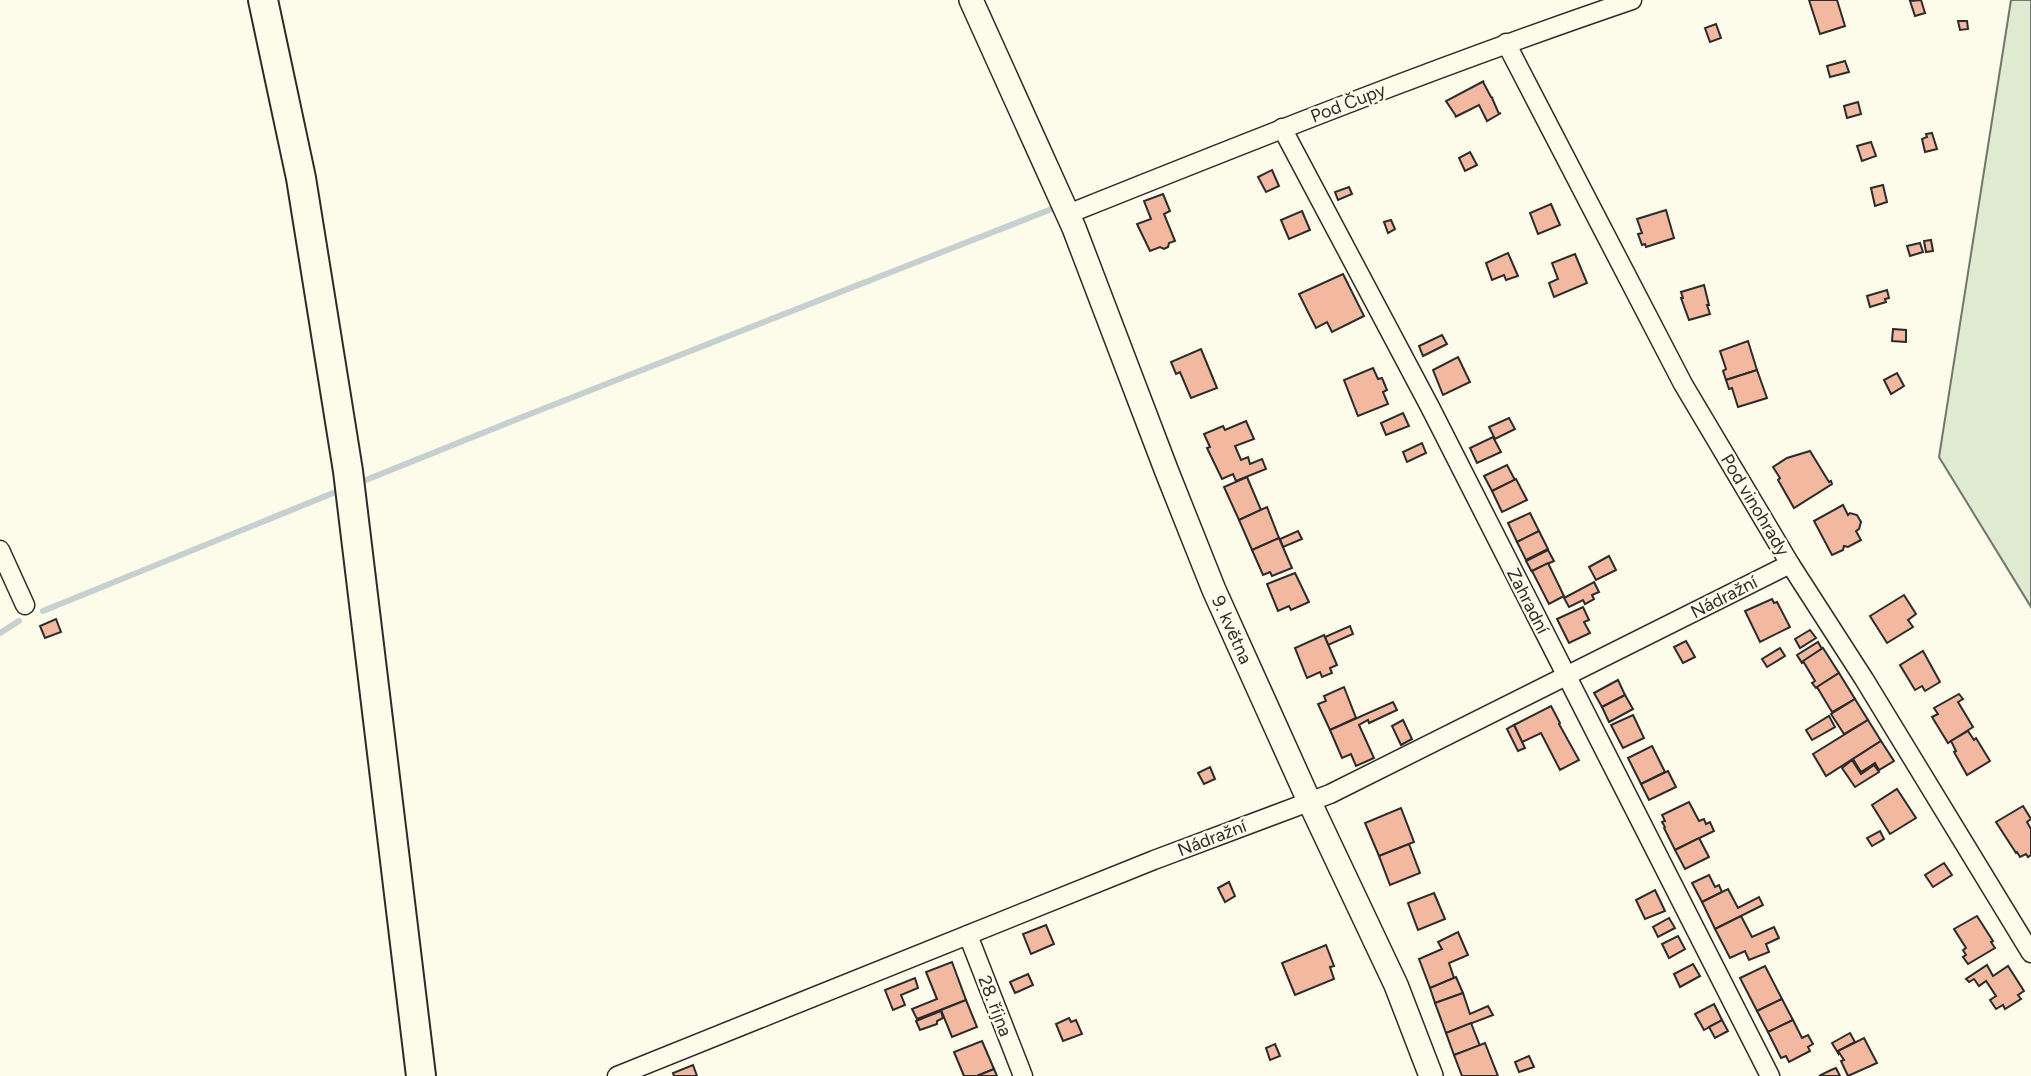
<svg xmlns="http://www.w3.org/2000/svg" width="2031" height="1076" viewBox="0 0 2031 1076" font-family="Figtree,sans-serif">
	<rect width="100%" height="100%" fill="#fdfbea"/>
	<polygon fill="#deebd1" stroke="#74746e" stroke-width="2" points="2011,0 2031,0 2031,607 1939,457"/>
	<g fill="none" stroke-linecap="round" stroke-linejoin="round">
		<g stroke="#c7d0d0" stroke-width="6">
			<polyline points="356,484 525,416 1054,208"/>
			<polyline points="43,611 343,489"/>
			<polyline points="0,633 19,621"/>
		</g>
	</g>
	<g fill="#f2b8a0" stroke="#2b2b2b" stroke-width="2">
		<polygon points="1809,0 1837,0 1845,26 1820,34"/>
		<polygon points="1921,0 1925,13 1915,16 1910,1"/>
		<polygon points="1958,21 1967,21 1968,29 1960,30"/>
		<polygon points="1716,24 1721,38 1710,42 1705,28"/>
		<polygon points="1845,61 1849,72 1830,77 1827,66"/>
		<polygon points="1484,81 1483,82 1491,97 1493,98 1492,98 1499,114 1501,113 1487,121 1479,105 1455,117 1456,116 1446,101"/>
		<polygon points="1858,102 1861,114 1847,118 1844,106"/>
		<polygon points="1932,133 1937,149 1925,152 1922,139 1927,137 1926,134"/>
		<polygon points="1871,142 1876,156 1862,161 1857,146"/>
		<polygon points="1470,152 1477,165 1465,171 1459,158"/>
		<polygon points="1272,170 1279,186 1266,192 1258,177"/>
		<polygon points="1883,185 1887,202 1875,206 1871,188"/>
		<polygon points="1349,187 1352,194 1338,200 1335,192"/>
		<polygon points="1163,194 1170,211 1164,214 1175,241 1169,243 1168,247 1164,249 1160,247 1150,251 1137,224 1151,219 1144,201"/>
		<polygon points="1551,204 1560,225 1538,234 1530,213"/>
		<polygon points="1666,210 1674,238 1646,247 1645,244 1642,245 1638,234 1642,233 1637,219"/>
		<polygon points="1302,211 1310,230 1289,239 1281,220"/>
		<polygon points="1391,220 1395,229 1388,233 1384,222"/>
		<polygon points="1931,240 1933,251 1926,252 1924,241"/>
		<polygon points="1920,243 1923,252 1910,256 1907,246"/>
		<polygon points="1508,253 1518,276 1506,280 1504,275 1492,280 1486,263"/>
		<polygon points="1575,254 1587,283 1554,297 1549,283 1558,279 1552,263"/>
		<polygon points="1343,274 1364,316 1332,332 1327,322 1316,328 1299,294"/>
		<polygon points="1704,285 1709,305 1707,305 1710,314 1689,320 1681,298 1683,298 1681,292"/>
		<polygon points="1887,290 1889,298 1885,299 1886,302 1870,307 1867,296"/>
		<polygon points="1893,329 1906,330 1906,342 1892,341"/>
		<polygon points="1442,335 1447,344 1423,356 1419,346"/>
		<polygon points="1748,341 1757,370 1726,380 1723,371 1726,369 1720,351"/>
		<polygon points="1201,349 1217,388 1191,398 1180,372 1176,374 1171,362"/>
		<polygon points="1458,357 1470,382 1443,395 1433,370"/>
		<polygon points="1373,368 1378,379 1382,378 1387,390 1383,392 1388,404 1358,416 1344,380"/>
		<polygon points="1757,370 1767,398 1738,407 1732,388 1729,389 1726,380"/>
		<polygon points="1897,373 1904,386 1891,394 1884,380"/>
		<polygon points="1403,413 1409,426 1386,435 1381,423"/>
		<polygon points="1509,418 1515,429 1495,439 1489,427"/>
		<polygon points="1246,421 1254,439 1235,446 1241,460 1248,457 1250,464 1262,459 1266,469 1236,481 1233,474 1222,479 1207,448 1210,447 1204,434 1223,426 1225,430"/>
		<polygon points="1493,437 1501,452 1477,463 1470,448"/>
		<polygon points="1422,443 1426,453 1407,462 1403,452"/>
		<polygon points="1810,451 1829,482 1831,481 1832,484 1794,508 1778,480 1780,478 1773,467 1787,458"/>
		<polygon points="1507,465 1515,480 1492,491 1484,476"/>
		<polygon points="1247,477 1261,510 1239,520 1224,487"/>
		<polygon points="1516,479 1527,500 1502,512 1492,491"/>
		<polygon points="1843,505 1848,515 1850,513 1857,515 1861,522 1859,529 1856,531 1861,540 1848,547 1844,546 1843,550 1832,555 1814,521"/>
		<polygon points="1267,507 1279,538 1252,550 1239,520"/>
		<polygon points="1530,513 1539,531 1517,542 1508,523"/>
		<polygon points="1298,531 1302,539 1283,547 1280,539"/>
		<polygon points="1539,531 1548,549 1526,560 1517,542"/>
		<polygon points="1279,538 1292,568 1272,576 1270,572 1263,575 1252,550"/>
		<polygon points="1548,550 1554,561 1532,571 1532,572 1526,561"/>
		<polygon points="1609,556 1616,570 1596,580 1589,567"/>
		<polygon points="1548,563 1564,596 1549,604 1532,571"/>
		<polygon points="1295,573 1309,602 1291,610 1289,606 1278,611 1267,584"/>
		<polygon points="1594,582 1599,592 1592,595 1594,599 1585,604 1583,600 1569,607 1564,598"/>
		<polygon points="1904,595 1916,614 1908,620 1913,627 1887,643 1870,616"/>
		<polygon points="1772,599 1774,603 1777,602 1790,627 1760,642 1745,611"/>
		<polygon points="1583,607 1589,620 1584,622 1590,633 1569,643 1557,619"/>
		<polygon points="56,619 61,632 45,638 40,626"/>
		<polygon points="1350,626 1353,634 1328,645 1325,637"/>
		<polygon points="1810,630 1816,638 1800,648 1795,639"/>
		<polygon points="1324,635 1337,665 1330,668 1332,673 1322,677 1320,672 1307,678 1295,648"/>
		<polygon points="1686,641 1695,657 1683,663 1674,647"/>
		<polygon points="1818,642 1822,649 1802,663 1797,655"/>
		<polygon points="1780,648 1785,656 1767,667 1762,659"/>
		<polygon points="1823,648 1839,673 1816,688 1812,683 1815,681 1803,661"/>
		<polygon points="1923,651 1940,682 1925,691 1922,686 1915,690 1900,665"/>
		<polygon points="1839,673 1855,699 1832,712 1817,687"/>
		<polygon points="1618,680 1625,695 1602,707 1594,693"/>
		<polygon points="1344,687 1356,718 1330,730 1318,704 1326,701 1324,696"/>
		<polygon points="1959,694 1963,699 1958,702 1973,727 1948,743 1932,717 1938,714 1934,708"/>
		<polygon points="1625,695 1633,709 1609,722 1602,707"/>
		<polygon points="1855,699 1868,720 1844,734 1831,714"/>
		<polygon points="1393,702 1397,710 1369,723 1368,720 1359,725 1374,758 1356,766 1351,754 1342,758 1330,730"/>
		<polygon points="1551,706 1560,723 1559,724 1579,760 1560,770 1541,733 1522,742 1514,725"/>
		<polygon points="1633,715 1644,738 1623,748 1611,725"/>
		<polygon points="1829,716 1835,727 1812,740 1806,730"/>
		<polygon points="1403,720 1412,739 1401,745 1392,726"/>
		<polygon points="1868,720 1881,741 1826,776 1813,754"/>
		<polygon points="1514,725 1525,748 1518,751 1507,729"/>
		<polygon points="1968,731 1974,740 1976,738 1990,761 1967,775 1954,752 1956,751 1951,741"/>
		<polygon points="1881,741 1894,761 1879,770 1875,763 1861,772 1853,759"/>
		<polygon points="1652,746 1665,772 1641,784 1628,758"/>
		<polygon points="1852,760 1861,774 1874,765 1879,772 1855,787 1842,768"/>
		<polygon points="1210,767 1215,779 1204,784 1198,773"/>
		<polygon points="1668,771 1676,787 1649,800 1641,784"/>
		<polygon points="1897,789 1916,818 1890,834 1872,805"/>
		<polygon points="1689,802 1699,821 1704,819 1706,824 1710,822 1714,831 1675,850 1664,828 1665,827 1662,822 1665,821 1662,815"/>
		<polygon points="2023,806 2031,819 2027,822 2031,829 2031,855 2028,857 2026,854 2020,857 2017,852 2016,853 1996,822"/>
		<polygon points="1401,808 1414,842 1379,856 1365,823"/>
		<polygon points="1880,831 1884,839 1872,846 1867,838"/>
		<polygon points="1699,838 1709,857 1685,869 1675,850"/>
		<polygon points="1409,844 1420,873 1390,885 1379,856"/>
		<polygon points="1944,863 1952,875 1933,887 1925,875"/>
		<polygon points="1709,875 1715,887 1719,885 1722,892 1702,902 1692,883"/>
		<polygon points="1229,882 1235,896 1225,902 1218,888"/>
		<polygon points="1728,889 1738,908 1759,897 1763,905 1715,929 1702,902"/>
		<polygon points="1655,890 1665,911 1645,919 1636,900"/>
		<polygon points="1434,893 1445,919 1418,930 1408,903"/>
		<polygon points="1741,916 1752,937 1774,927 1779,938 1766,944 1769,952 1749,960 1745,951 1730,958 1715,929"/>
		<polygon points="1977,916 1993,941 1991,942 1995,948 1968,964 1963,957 1966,955 1963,950 1966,948 1954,929"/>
		<polygon points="1669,918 1675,928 1658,937 1653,927"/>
		<polygon points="1046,925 1054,944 1031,954 1023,934"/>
		<polygon points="1458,932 1468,955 1449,963 1454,978 1430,988 1419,959 1442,949 1438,942"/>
		<polygon points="1678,936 1685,949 1669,958 1662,944"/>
		<polygon points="1326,945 1334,966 1330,967 1334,979 1295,995 1282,963"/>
		<polygon points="952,962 966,1000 917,1019 912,1009 937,999 926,972"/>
		<polygon points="1693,964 1700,976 1680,987 1674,974"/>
		<polygon points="1987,965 1993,976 2008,966 2024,991 2018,995 2021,999 2005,1009 2003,1005 1996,1009 1990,1000 1996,996 1986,981 1979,986 1974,979 1969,982 1966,979"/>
		<polygon points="1765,966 1782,999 1757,1011 1740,978"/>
		<polygon points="1028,974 1033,985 1015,993 1010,982"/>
		<polygon points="1456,977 1463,993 1435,1003 1430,988"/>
		<polygon points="915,978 918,988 901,995 905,1005 893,1010 885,990"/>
		<polygon points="1463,993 1470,1014 1488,1006 1493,1015 1446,1033 1435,1003"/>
		<polygon points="1782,999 1793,1020 1768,1032 1757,1011"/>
		<polygon points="966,1000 977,1027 952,1037 941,1010"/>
		<polygon points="1714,1004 1722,1020 1704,1030 1695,1014"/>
		<polygon points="941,1011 943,1018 937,1021 937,1024 920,1030 916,1021"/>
		<polygon points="1069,1018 1071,1022 1076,1020 1082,1034 1063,1041 1056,1024"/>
		<polygon points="1722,1020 1728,1031 1715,1038 1709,1027"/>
		<polygon points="1793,1020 1802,1038 1808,1035 1813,1044 1808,1047 1810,1051 1789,1062 1786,1056 1781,1058 1768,1032"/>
		<polygon points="1471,1023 1480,1046 1454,1055 1446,1033"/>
		<polygon points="1850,1033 1855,1042 1838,1051 1838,1053 1832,1043"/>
		<polygon points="1864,1038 1877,1063 1848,1076 1841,1061 1844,1060 1838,1051"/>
		<polygon points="982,1041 994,1069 977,1076 964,1076 954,1052"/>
		<polygon points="1485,1043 1498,1076 1462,1076 1454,1055"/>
		<polygon points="1275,1044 1280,1056 1270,1060 1266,1048"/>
		<polygon points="1529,1056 1534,1067 1519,1072 1515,1062"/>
		<polygon points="693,1065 697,1076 674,1076 673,1073"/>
		<polygon points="1836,1068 1840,1076 1819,1076 1831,1070"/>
		<polygon points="994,1069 997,1076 977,1076"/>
	</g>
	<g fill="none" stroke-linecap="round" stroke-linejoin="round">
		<defs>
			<g id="minor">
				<polyline points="1506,43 1683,384 1790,564 1864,679 2031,953"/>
				<polyline points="1282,128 1430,407 1770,1076"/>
				<path d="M 1068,214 C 1255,139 1441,65 1632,0"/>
				<polyline points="0,550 25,605"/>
				<polyline points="968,935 1023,1076"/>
				<polyline points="617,1076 1154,860 1330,794 1790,564"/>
			</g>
			<g id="tertiary">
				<path id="s1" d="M 971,0 L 1074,228 L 1167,472 L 1214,590 L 1310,803 L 1396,985 L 1431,1076"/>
			</g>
			<polyline id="primary" points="263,0 301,178 348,471 421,1076"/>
		</defs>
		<use href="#minor" stroke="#2b2b2b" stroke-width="21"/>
		<use href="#tertiary" stroke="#2b2b2b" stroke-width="26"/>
		<use href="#primary" stroke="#2b2b2b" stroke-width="32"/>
		<use href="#minor" stroke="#fdfbea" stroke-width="18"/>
		<use href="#tertiary" stroke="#fdfbea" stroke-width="23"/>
		<use href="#primary" stroke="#fdfbea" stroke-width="28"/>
	</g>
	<g text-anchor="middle" stroke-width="5" stroke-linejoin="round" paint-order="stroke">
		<g font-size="18" fill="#2b2b2b" stroke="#fdfbea">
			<text transform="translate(1348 103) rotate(-21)" y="6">Pod Čupy</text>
			<text transform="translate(1755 505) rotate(59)" y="6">Pod vinohrady</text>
			<text transform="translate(1724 597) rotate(-27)" y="6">Nádražní</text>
			<text transform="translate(1528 601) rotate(63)" y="6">Zahradní</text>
			<text dy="6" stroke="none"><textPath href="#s1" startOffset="682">9. května</textPath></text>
			<text transform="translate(1212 838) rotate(-21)" y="6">Nádražní</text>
			<text transform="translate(995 1006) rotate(69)" y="6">28. října</text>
		</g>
	</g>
</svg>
